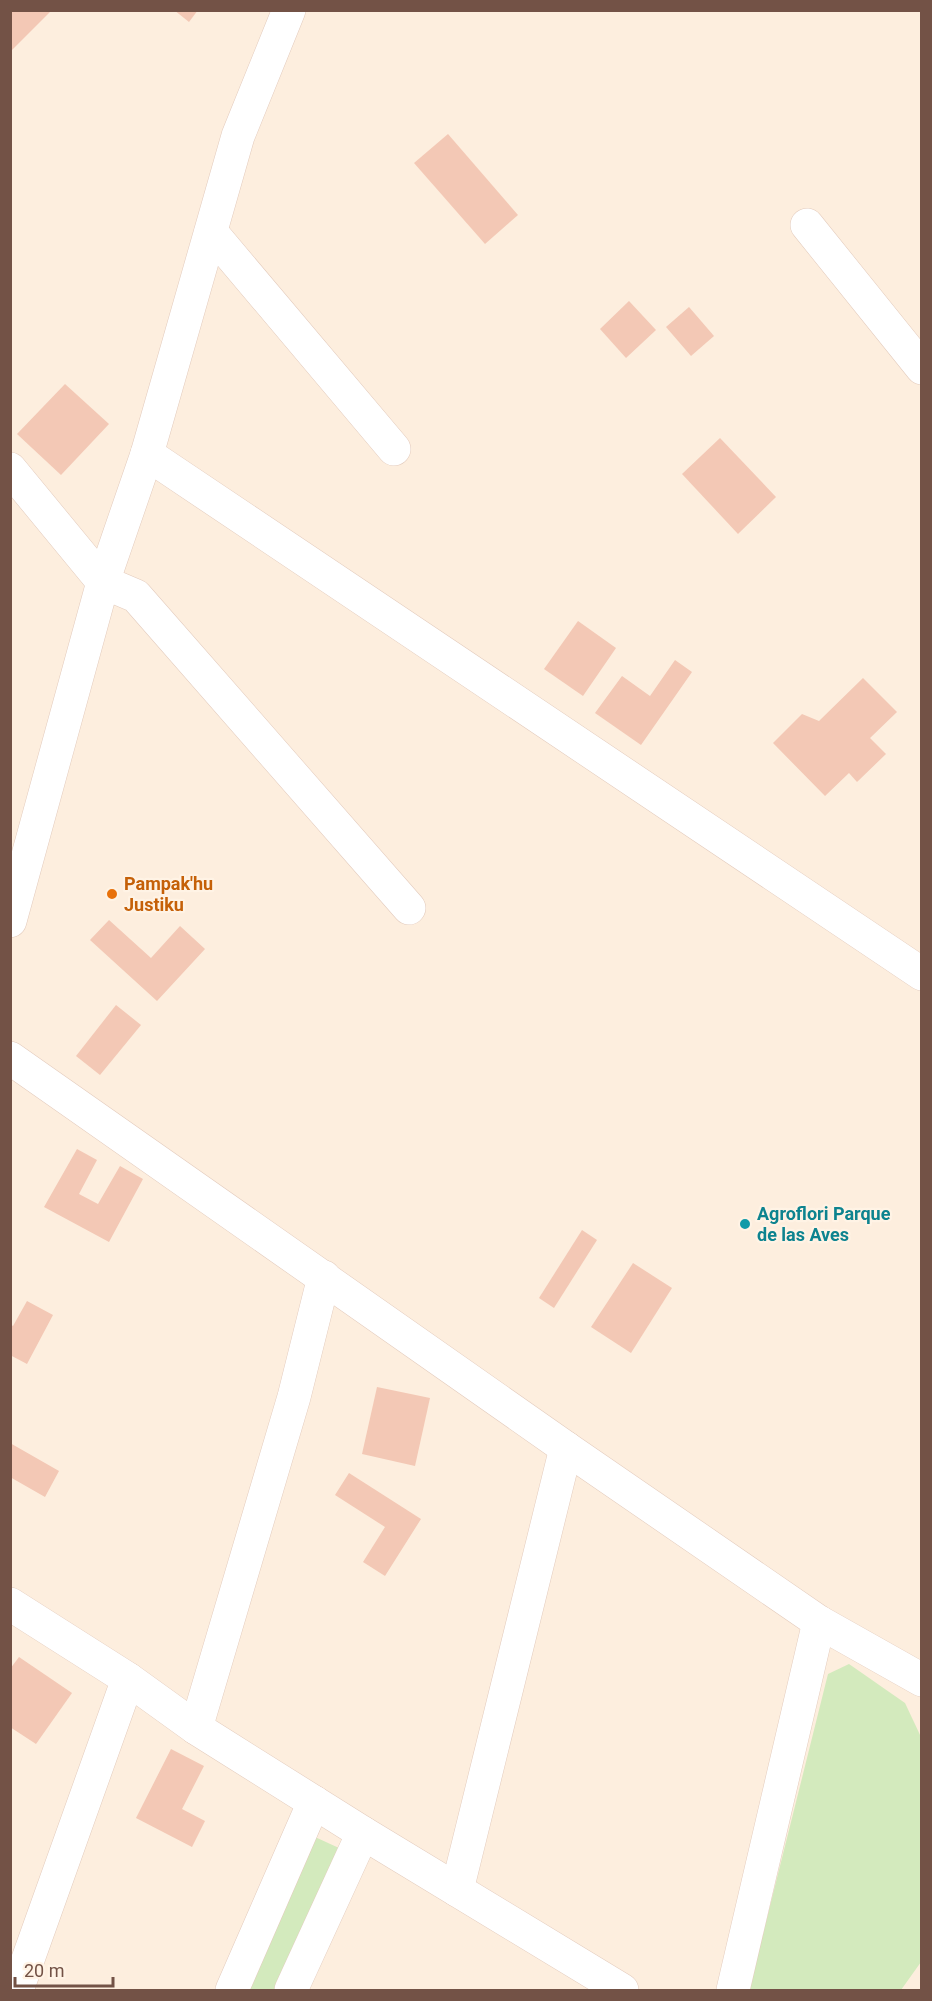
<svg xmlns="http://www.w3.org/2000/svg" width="932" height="2001" viewBox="0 0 932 2001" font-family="Roboto,sans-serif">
	<rect width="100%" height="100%" fill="#fdeede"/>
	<g fill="#d3eabd">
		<polygon points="849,1664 905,1703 921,1737 921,1962 901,1990 749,1990 828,1674"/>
		<polygon points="315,1837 339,1848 277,1990 247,1990"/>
	</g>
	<g fill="#f3c8b5">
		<polygon points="10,10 52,10 10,52"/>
		<polygon points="174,10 198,10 189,22"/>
		<polygon points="448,134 518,215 485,244 414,163"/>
		<polygon points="629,301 656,330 626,358 600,329"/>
		<polygon points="689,307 714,336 691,356 666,327"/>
		<polygon points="65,384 109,424 61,475 17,434"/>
		<polygon points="720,438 776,497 738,534 682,474"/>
		<polygon points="578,621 616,648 583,696 544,669"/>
		<polygon points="675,660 692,672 641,745 595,713 622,676 650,696"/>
		<polygon points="863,678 897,712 870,738 886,754 857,782 849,773 825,796 773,743 802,714 819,721"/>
		<polygon points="109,920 151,958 180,926 205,949 157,1001 90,940"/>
		<polygon points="116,1005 141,1025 100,1075 76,1056"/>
		<polygon points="77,1149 97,1160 79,1194 98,1204 120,1166 143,1179 109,1242 44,1207"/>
		<polygon points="582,1230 597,1240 554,1308 539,1298"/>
		<polygon points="633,1263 672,1288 631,1353 591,1327"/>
		<polygon points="27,1301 53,1315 27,1364 10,1355 10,1324 13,1326"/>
		<polygon points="377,1387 430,1398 415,1466 362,1454"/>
		<polygon points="10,1443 59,1471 45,1497 10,1477"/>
		<polygon points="349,1473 421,1519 385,1576 363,1562 385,1527 335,1495"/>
		<polygon points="19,1657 72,1693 36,1744 10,1727 10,1669"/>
		<polygon points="171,1749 204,1766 182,1809 205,1821 192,1847 136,1818"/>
	</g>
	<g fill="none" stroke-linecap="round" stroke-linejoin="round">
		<defs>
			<g id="minor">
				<polyline points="807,225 922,368"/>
				<polyline points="211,232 394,449"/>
				<polyline points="147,454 922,974"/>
				<polyline points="10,469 103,582 136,596 409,908"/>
				<polyline points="10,921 103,582 147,454 238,136 289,10"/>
				<polyline points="10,1058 566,1448 819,1622 922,1680"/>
				<polyline points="10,1604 128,1679 196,1728 363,1833 622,1990"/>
				<polyline points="196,1728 294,1397 324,1277"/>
				<polyline points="457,1890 566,1448"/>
				<polyline points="17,1990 128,1679"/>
				<polyline points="232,1990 314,1802"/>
				<polyline points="291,1990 363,1833"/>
				<polyline points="733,1990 819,1622"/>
			</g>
		</defs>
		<use href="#minor" stroke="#e3cbbd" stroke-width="34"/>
		<use href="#minor" stroke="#fff" stroke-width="33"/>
	</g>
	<circle fill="#e8710a" stroke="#fff3e5" stroke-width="2" cx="112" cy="894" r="6"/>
	<circle fill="#0f9aa8" stroke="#fff3e5" stroke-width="2" cx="745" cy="1224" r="6"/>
	<g text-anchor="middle" stroke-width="4.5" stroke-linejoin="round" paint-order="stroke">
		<g font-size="18" font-weight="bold" fill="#c56008" stroke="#fff3e5" text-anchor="start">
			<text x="124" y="890">Pampak'hu<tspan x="124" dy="21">Justiku</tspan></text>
		</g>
		<g font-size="18" font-weight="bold" fill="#0d838f" stroke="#fff3e5" text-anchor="start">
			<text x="757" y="1220">Agroflori Parque<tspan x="757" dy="21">de las Aves</tspan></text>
		</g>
	</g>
	<rect width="932" height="2001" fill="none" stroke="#735246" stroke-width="24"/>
	<path d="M15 1977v9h98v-9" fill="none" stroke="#735246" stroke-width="3"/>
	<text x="24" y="1977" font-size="18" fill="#735246" stroke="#fff3e5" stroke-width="4.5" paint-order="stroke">20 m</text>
</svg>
